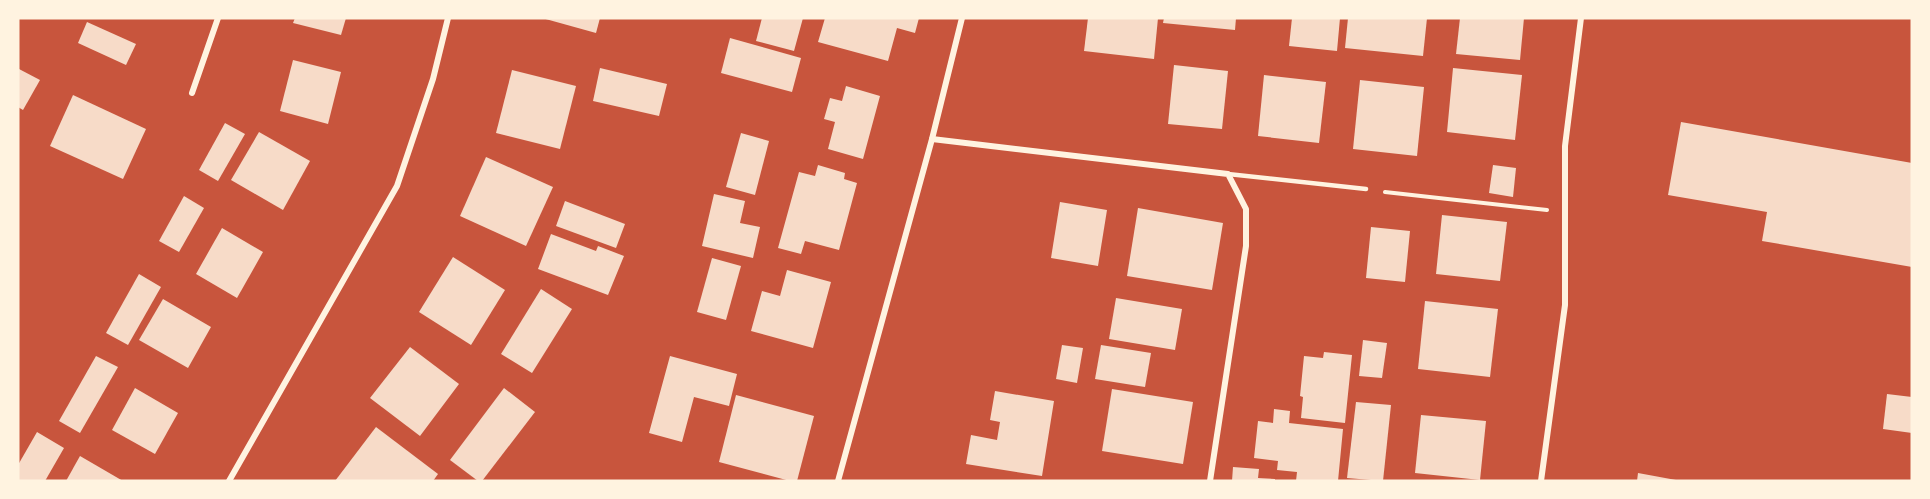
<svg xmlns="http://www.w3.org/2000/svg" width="1930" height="499" viewBox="0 0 1930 499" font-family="Mulish,sans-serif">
	<rect width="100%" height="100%" fill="#c8553d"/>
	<g fill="#f7dbc8">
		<polygon points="295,18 346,18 341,35 293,23"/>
		<polygon points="542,18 600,18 596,33"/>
		<polygon points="762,18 803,18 794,51 756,41"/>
		<polygon points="825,18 919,18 915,33 897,28 888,61 818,42"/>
		<polygon points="1088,18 1158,18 1154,59 1084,51"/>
		<polygon points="1164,18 1236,18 1235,30 1163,23"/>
		<polygon points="1292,18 1340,18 1337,51 1289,46"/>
		<polygon points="1348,18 1427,18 1423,56 1345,48"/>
		<polygon points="1460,18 1524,18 1520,60 1456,54"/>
		<polygon points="87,22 136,44 126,65 78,43"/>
		<polygon points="730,38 801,58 792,92 721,73"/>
		<polygon points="293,60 341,72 328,124 280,111"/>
		<polygon points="1174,65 1228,71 1222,129 1168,124"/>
		<polygon points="600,68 667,84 659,116 593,101"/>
		<polygon points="1453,68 1522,75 1515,140 1447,132"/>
		<polygon points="19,69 40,80 23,110 18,107"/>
		<polygon points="512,70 576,86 560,149 496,133"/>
		<polygon points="1264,75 1326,82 1319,143 1258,136"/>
		<polygon points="1360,80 1424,87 1417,156 1353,149"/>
		<polygon points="846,86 880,96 863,159 828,149 835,122 824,119 830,98 842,101"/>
		<polygon points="73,95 146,129 123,179 50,146"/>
		<polygon points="1681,122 1912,163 1912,267 1762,241 1767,212 1668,195"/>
		<polygon points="225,123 245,134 218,181 199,170"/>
		<polygon points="259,132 310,161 283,210 231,180"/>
		<polygon points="741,133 769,141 755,195 726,187"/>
		<polygon points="486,157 553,187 526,246 460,216"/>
		<polygon points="818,165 845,173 844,179 857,183 839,250 805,241 801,254 778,248 799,172 815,176"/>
		<polygon points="1493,165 1516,168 1513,197 1489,193"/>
		<polygon points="714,194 745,201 740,223 760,227 753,258 702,246"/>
		<polygon points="184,196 204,208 179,252 159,241"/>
		<polygon points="565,201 625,224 616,248 556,226"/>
		<polygon points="1060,202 1107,210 1098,266 1051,258"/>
		<polygon points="1138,208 1223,223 1212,290 1127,276"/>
		<polygon points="1442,215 1507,222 1500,281 1436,274"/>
		<polygon points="1371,227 1410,231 1405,282 1366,278"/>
		<polygon points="222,228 263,252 237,298 196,274"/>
		<polygon points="551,234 596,251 598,246 624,256 608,295 538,269"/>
		<polygon points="453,257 505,290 471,345 419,312"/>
		<polygon points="712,258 741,266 726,320 697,312"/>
		<polygon points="787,270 831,282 813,348 751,331 762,291 780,296"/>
		<polygon points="139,274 161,287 128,345 106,333"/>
		<polygon points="541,289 572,309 532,373 501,354"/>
		<polygon points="1116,298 1182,309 1175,350 1109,339"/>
		<polygon points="163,299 211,327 188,368 139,340"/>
		<polygon points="1425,301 1498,309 1490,377 1418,369"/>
		<polygon points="1363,340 1387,343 1382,378 1359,376"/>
		<polygon points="1062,345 1083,348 1077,383 1056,379"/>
		<polygon points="1101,345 1151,353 1145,387 1095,379"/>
		<polygon points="410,347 459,384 420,436 370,398"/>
		<polygon points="1324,352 1352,355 1345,423 1301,418 1303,397 1300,396 1304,356 1323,358"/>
		<polygon points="96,356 118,367 80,433 59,421"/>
		<polygon points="670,356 737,374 729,406 694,397 682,442 649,433"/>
		<polygon points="135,388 178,413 155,454 112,430"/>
		<polygon points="504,388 535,412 482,481 478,481 450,460"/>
		<polygon points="1112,389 1193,402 1183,464 1102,451"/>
		<polygon points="995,391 1054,401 1042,476 966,464 971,435 997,440 1000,422 990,420"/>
		<polygon points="1887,394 1912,397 1912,433 1883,429"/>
		<polygon points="736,395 814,416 797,481 790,481 719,462"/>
		<polygon points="1356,402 1391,405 1383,481 1347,478"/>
		<polygon points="1274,409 1290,411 1289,423 1343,429 1338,481 1296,481 1297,472 1277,470 1278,461 1254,458 1258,421 1273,423"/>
		<polygon points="1421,415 1486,421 1480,480 1415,473"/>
		<polygon points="376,427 438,474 433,481 335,481"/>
		<polygon points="37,432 64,448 45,481 18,481 18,465"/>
		<polygon points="80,456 123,481 66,481"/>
		<polygon points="1233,467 1259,469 1258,478 1275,479 1275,481 1232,481"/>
		<polygon points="1638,473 1676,480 1676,481 1637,481"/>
	</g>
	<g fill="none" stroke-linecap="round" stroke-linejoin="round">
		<polyline stroke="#fff3e0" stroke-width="4" points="1385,192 1547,210"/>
		<polyline stroke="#fff3e0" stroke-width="4.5" points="1228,174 1366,189"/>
		<g stroke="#fff3e0" stroke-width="6">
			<polyline points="192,93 218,18"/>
			<polyline points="932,139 1228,174 1246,209 1246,246 1210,481"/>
			<polyline points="229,481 397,186 433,79 448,18"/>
			<polyline points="838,481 932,139 962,18"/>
			<polyline points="1541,481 1565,305 1565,146 1581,18"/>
		</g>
	</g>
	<rect width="1930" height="499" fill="none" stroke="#fff3e0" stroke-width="39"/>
</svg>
